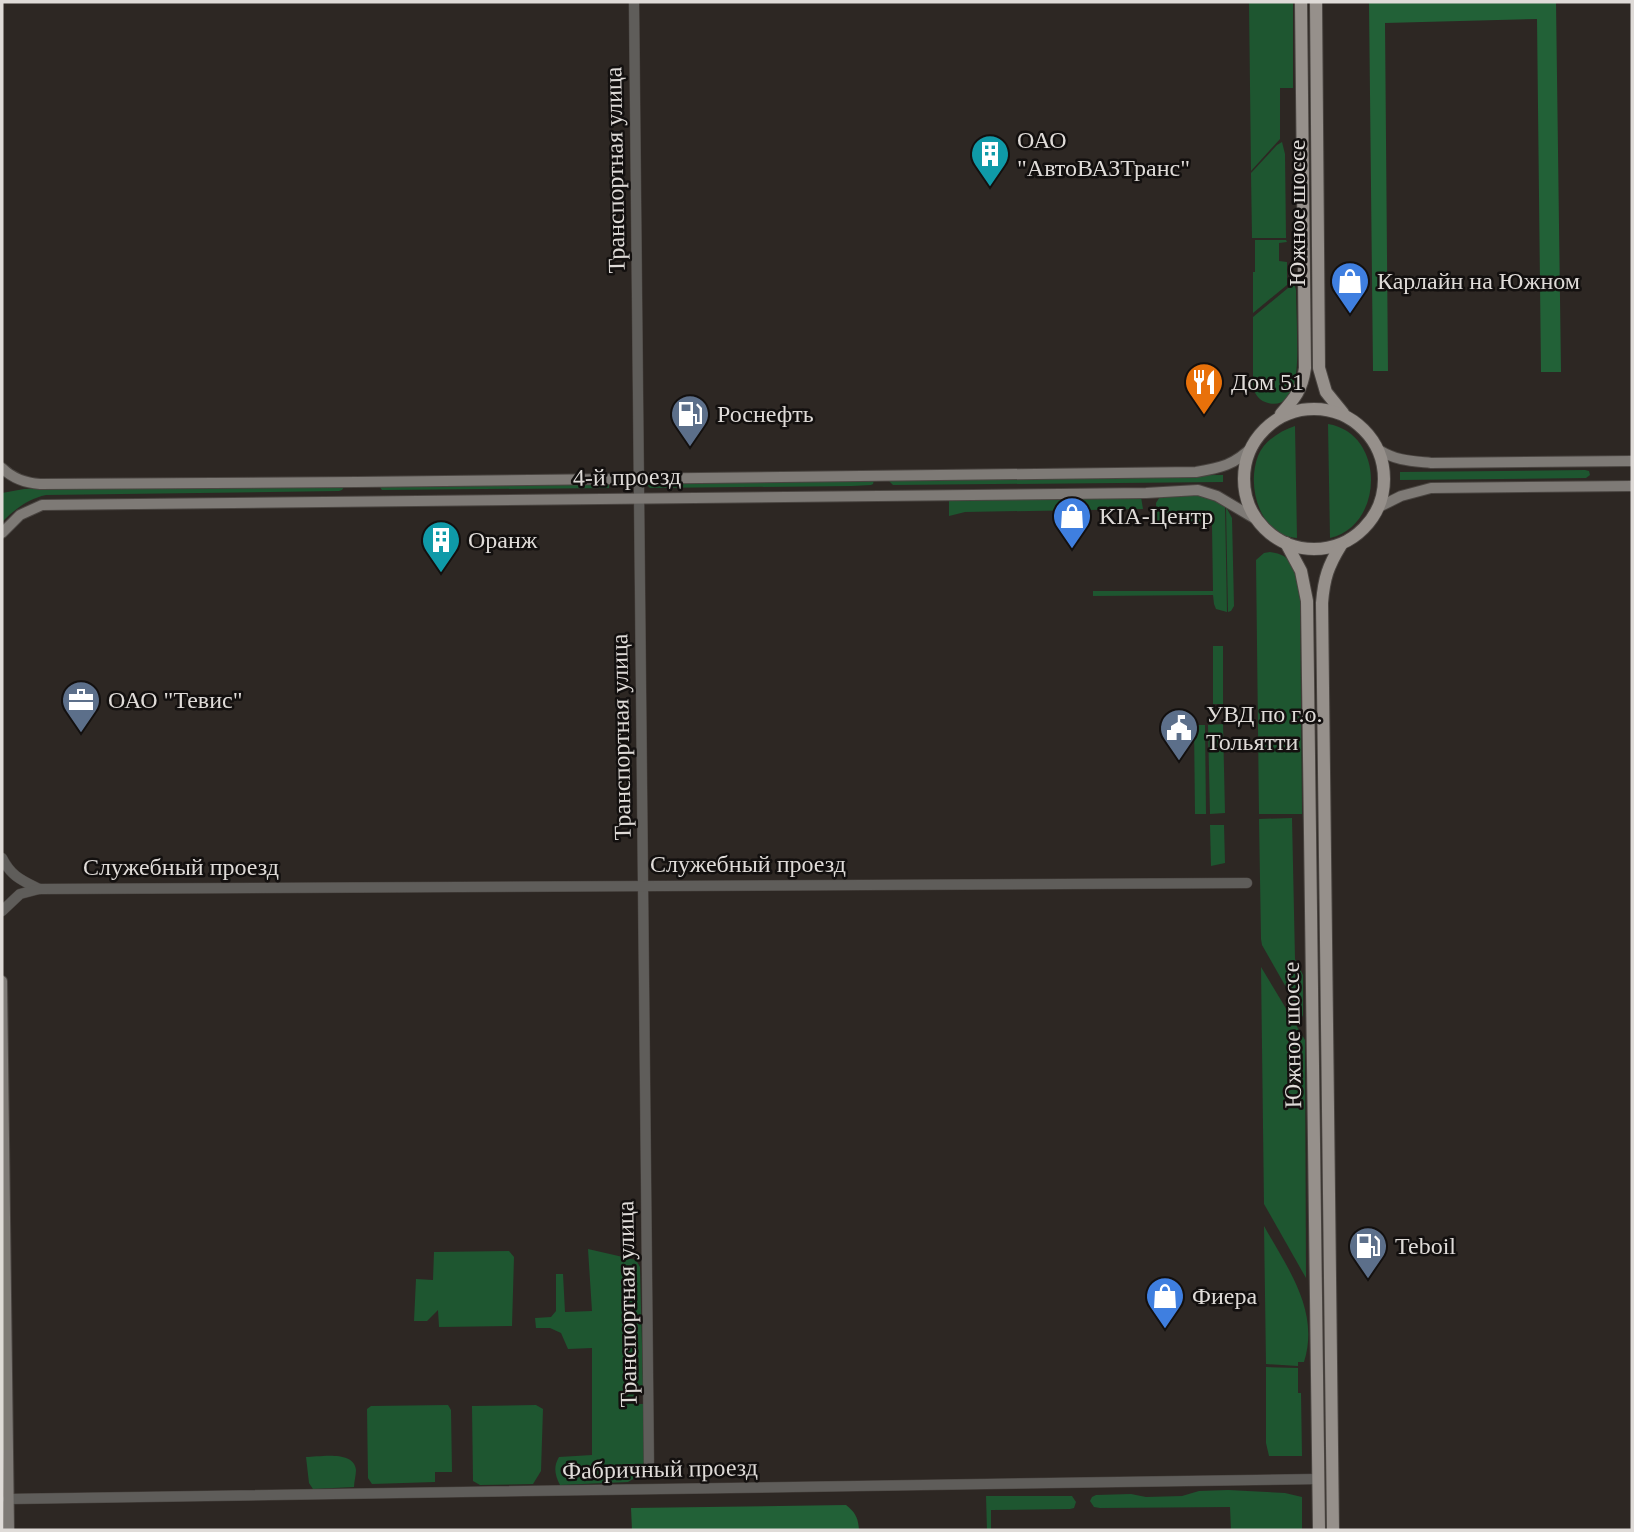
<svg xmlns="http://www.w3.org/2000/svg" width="1634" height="1532" viewBox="0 0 1634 1532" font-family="Georgia,serif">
	<rect width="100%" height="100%" fill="#2d2723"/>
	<g fill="#1e5630">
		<polygon points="1249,2 1293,2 1293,88 1280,88 1280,139 1251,171"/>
		<polygon points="1282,142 1285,154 1286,238 1252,238 1251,173 1277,145"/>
		<polygon points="1255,240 1286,240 1287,242 1279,243 1279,261 1287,262 1287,285 1253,313 1253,272 1255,272"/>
		<path d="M 1294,283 L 1296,290 C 1296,304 1297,319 1297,334 C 1297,353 1302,411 1268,403 C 1260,401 1256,396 1253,388 L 1253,317 Z"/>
		<path d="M 1328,424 C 1385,433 1385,525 1330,538 Z"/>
		<path d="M 1295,426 L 1297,538 C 1292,537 1285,537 1281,534 C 1256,520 1248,482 1258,456 C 1264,441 1280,431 1295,426 Z"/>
		<polygon points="1585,470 1589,471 1590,475 1586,478 1400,480 1400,472"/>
		<polygon points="1223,475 1223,482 893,485 889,481 893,477"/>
		<polygon points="874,480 873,484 871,485 852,486 650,488 647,485 647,483"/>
		<polygon points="609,481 609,488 382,490 379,486"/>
		<path d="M 80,487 L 344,487 L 342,490 L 339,491 L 46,495 C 28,499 15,509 2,522 L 2,493 L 24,489 Z"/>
		<polygon points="1198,493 1225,505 1227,612 1216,609 1214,604 1213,595 1093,596 1093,591 1213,591 1212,525 1163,525 1157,522 1156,503 1161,495"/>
		<polygon points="1141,497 1143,509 965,512 949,516 949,499"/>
		<polygon points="1226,507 1232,518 1234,606 1231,611 1228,612"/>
		<path d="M 1270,552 C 1293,555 1295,568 1300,588 L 1302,814 L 1259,814 L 1256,560 L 1264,553 Z"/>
		<rect x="1213" y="646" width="10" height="58"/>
		<polygon points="1223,724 1225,813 1210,814 1208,725"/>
		<polygon points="1194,725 1205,725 1206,814 1195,814"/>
		<polygon points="1292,818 1295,959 1303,975 1303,1017 1262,945 1261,939 1259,819"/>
		<polygon points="1210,825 1224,825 1225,863 1211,866"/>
		<polygon points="1261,967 1305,1040 1306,1278 1264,1204"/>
		<path d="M 1264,1226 C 1288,1269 1320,1311 1304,1362 L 1298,1362 L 1298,1366 L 1266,1364 Z"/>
		<path d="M 588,1249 L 636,1260 L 640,1267 L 643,1385 L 637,1393 L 637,1404 L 643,1404 L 644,1462 C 641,1472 638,1477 628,1482 L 560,1485 C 555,1475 553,1467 559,1457 L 592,1455 L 592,1348 L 568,1349 L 561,1333 L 550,1328 L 536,1328 L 535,1318 L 551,1317 L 556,1311 L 556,1274 L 563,1274 L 565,1312 L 592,1311 Z"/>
		<polygon points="509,1251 514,1257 512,1326 439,1327 438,1310 427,1321 414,1321 416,1279 433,1280 434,1252"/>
		<polygon points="1266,1367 1298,1368 1298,1393 1301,1393 1302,1456 1269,1456 1266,1443"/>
		<polygon points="448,1405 451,1410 452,1472 435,1472 435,1482 372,1484 368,1478 367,1409 371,1406"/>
		<polygon points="536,1405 543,1409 541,1471 533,1484 480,1485 473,1481 472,1406"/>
		<path d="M 306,1457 C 320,1457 354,1450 356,1470 C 356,1475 354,1482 354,1487 L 313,1489 L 309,1483 Z"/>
		<polygon points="1228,1490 1285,1493 1302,1497 1302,1530 1231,1530 1230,1507 1100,1508 1094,1507 1090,1501 1092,1497 1096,1495 1131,1494 1146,1497 1182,1496 1199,1491"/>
		<polygon points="986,1496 1072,1496 1076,1502 1074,1508 1070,1509 991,1510 991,1530 987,1530"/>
	</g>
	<g fill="#226137">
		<polygon points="1369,2 1556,2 1561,372 1541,372 1537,19 1385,23 1388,371 1373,371"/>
		<path d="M 846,1505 C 856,1513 858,1518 859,1530 L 632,1530 L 631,1508 Z"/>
	</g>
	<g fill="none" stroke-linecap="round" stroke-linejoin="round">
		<defs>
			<g id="tertiary">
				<polyline points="634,2 649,1472"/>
				<path d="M 2,858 C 11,876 21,880 39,889"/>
				<polyline points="2,911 20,894 39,889 1247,883"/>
				<polyline points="8,1499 1318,1479"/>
			</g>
			<g id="secondary">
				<path d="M 1379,450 C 1397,461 1411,461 1431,463 L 1632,461"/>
				<path d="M 2,468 C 13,479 25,483 40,484 L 357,482 L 1196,472 C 1220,468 1235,465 1253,446"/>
				<polyline points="1379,507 1401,496 1431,488 1632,486"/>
				<polyline points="2,533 20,515 42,505 1146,493 1198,490 1217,496 1254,518"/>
				<polyline points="2,981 9,1530"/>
			</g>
			<g id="primary">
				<polyline points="1316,2 1319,368 1326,392 1343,413"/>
				<circle cx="1314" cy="479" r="70"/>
				<path d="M 1281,414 C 1295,398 1302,390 1305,368 L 1301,2"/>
				<polyline points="1286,543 1301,571 1307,601 1319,1530"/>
				<path d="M 1333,1530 L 1322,603 C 1324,578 1328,566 1341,545"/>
			</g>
		</defs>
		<use href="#tertiary" stroke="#494440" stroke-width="11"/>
		<use href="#secondary" stroke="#494440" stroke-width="12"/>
		<use href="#primary" stroke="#494440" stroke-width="14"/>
		<use href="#tertiary" stroke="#5f5d5a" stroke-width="10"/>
		<use href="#secondary" stroke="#7e7a76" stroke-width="10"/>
		<use href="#primary" stroke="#96908b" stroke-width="12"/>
	</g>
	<defs>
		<symbol id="building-pin" viewBox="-11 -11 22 30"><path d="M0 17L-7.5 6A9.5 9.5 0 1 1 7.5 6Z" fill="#0f9aa8" stroke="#13100f"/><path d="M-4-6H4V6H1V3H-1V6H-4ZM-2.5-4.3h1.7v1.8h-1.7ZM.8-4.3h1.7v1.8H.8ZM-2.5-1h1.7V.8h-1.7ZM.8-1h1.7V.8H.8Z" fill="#fff"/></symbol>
		<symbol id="shop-pin" viewBox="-11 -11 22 30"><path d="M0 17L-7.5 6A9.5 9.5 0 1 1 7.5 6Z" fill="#3f7fe0" stroke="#13100f"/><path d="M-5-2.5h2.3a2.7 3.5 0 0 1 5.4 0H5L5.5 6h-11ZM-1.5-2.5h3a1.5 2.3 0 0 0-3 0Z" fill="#fff"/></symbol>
		<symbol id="restaurant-pin" viewBox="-11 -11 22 30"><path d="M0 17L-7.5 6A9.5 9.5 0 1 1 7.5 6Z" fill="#e8710a" stroke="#13100f"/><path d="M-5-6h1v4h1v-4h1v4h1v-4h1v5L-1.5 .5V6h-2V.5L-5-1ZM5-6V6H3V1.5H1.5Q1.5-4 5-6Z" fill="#fff"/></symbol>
		<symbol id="fuel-pin" viewBox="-11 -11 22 30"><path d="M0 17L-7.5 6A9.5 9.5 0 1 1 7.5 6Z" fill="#5c6f8a" stroke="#13100f"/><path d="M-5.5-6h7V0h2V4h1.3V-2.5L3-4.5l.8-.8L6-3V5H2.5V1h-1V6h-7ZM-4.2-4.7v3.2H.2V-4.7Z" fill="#fff"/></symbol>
		<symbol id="office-pin" viewBox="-11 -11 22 30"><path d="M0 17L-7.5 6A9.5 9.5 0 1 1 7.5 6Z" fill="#5c6f8a" stroke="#13100f"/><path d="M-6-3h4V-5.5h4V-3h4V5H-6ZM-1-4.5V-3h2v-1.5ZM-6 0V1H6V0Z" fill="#fff"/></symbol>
		<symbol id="civic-pin" viewBox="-11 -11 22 30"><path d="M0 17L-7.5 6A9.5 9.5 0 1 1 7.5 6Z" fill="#5c6f8a" stroke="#13100f"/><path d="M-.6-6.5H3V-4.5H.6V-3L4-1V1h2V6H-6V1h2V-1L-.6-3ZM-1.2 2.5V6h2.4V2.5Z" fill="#fff"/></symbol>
	</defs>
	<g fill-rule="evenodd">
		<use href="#building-pin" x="968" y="132" width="44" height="60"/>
		<use href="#shop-pin" x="1328" y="259" width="44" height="60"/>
		<use href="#restaurant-pin" x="1182" y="360" width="44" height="60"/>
		<use href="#fuel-pin" x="668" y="392" width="44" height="60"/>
		<use href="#shop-pin" x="1050" y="494" width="44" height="60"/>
		<use href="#building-pin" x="419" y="518" width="44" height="60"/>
		<use href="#office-pin" x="59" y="678" width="44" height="60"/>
		<use href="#civic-pin" x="1157" y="706" width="44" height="60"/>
		<use href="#fuel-pin" x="1346" y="1224" width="44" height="60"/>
		<use href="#shop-pin" x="1143" y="1274" width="44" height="60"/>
	</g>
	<g text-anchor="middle" stroke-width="5" stroke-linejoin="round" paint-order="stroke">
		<g font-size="24" fill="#dfdbd8" stroke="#13100f" text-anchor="start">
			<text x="1017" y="148">ОАО<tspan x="1017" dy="28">"АвтоВАЗТранс"</tspan></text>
			<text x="1377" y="289">Карлайн на Южном</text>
			<text x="1231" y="390">Дом 51</text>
			<text x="717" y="422">Роснефть</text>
			<text x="1099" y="524">KIA-Центр</text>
			<text x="468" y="548">Оранж</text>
			<text x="108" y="708">ОАО "Тевис"</text>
			<text x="1206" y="722">УВД по г.о.<tspan x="1206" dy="28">Тольятти</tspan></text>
			<text x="1395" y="1254">Teboil</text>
			<text x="1192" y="1304">Фиера</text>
		</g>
		<g font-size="24" fill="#dfdbd8" stroke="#13100f">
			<text transform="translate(615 170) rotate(-91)" y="8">Транспортная улица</text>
			<text transform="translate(1297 213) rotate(-90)" y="8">Южное шоссе</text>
			<text transform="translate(627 477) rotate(-1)" y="8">4-й проезд</text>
			<text transform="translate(621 737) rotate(-91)" y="8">Транспортная улица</text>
			<text x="748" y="872">Служебный проезд</text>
			<text x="181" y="875">Служебный проезд</text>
			<text transform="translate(1292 1035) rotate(-91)" y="8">Южное шоссе</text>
			<text transform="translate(627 1304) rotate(-91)" y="8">Транспортная улица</text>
			<text transform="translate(660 1469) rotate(-1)" y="8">Фабричный проезд</text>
		</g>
	</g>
	<rect width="1634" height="1532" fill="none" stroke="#dfdbd8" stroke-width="7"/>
</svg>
